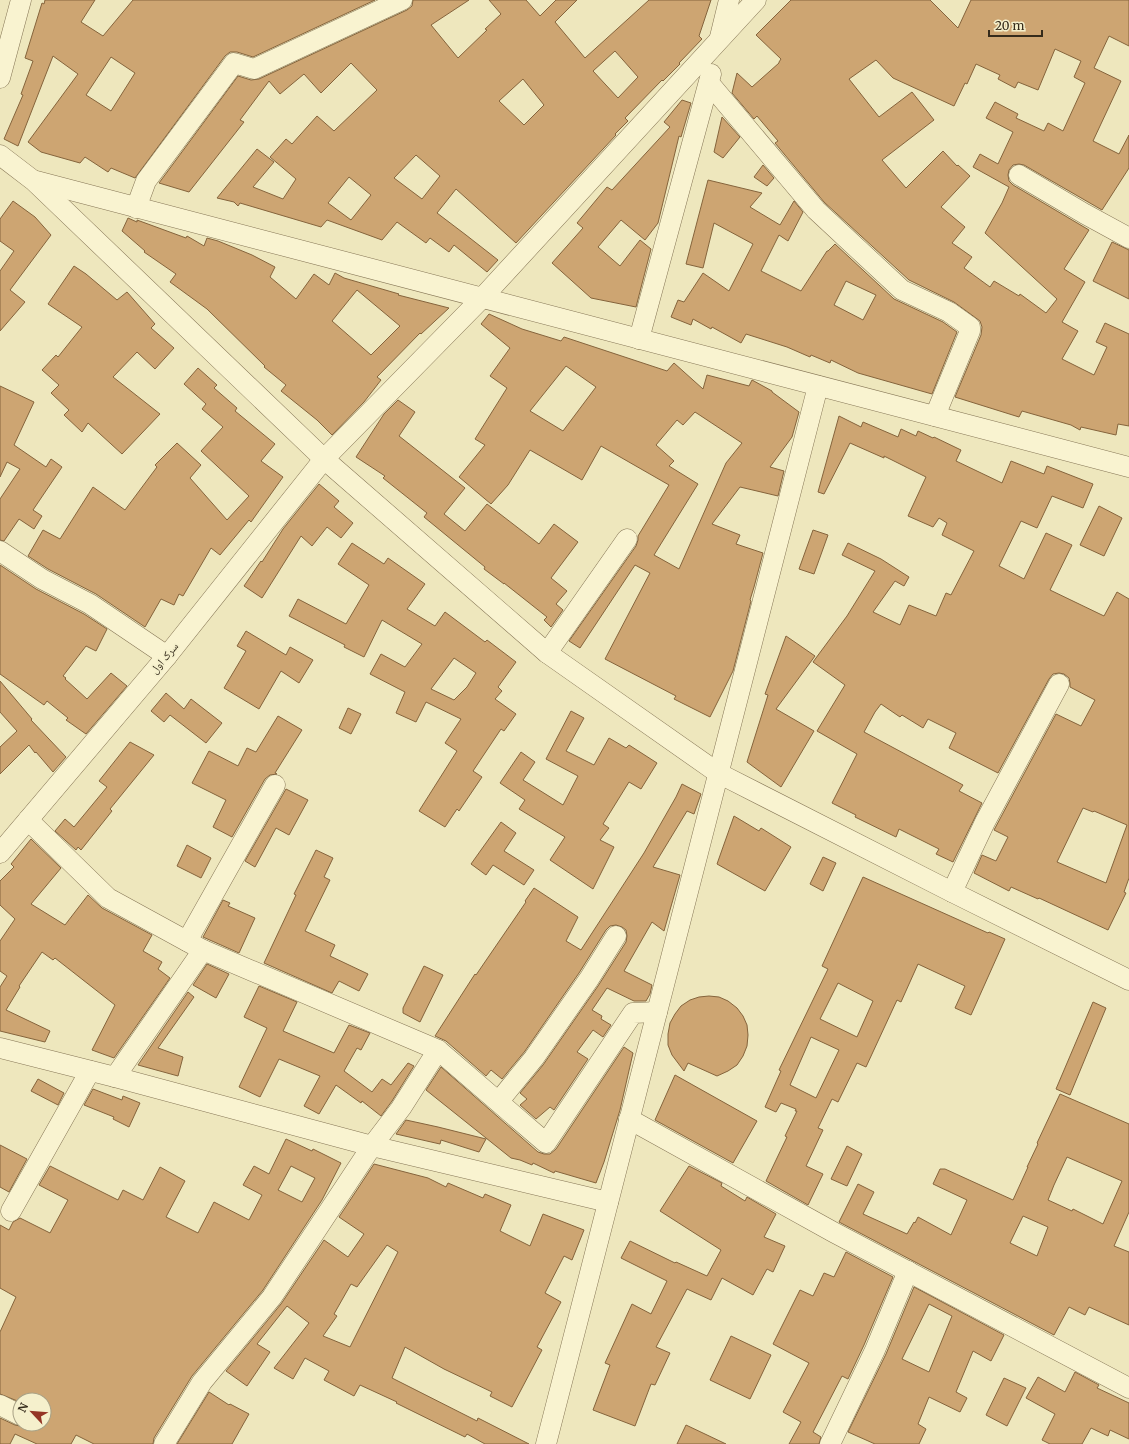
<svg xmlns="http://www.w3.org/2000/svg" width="1129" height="1444" viewBox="0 0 1129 1444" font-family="Merriweather,'Noto Naskh Arabic',serif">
	<rect width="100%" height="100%" fill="#eee7bd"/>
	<g fill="#cda572" stroke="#85643c" fill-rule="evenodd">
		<path d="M 45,0 L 95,0 L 81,22 L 103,36 L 133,0 L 375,0 L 253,57 L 237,52 L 230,52 L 225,56 L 135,178 L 111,168 L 108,172 L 85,157 L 80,163 L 41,152 L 28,142 L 78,74 L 53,56 L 18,146 L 4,139 L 23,95 L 21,94 L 33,61 L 25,58 L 42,3 L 44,4 ZM 111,57 L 135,73 L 111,111 L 86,95 Z"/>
		<path d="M 413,0 L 469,0 L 431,25 L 458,58 L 487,30 L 485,29 L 501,14 L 489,0 L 526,0 L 540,16 L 556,0 L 577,0 L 555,22 L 585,58 L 649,0 L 711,0 L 699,36 L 702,39 L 679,63 L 680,64 L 663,81 L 662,80 L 625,118 L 628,121 L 615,134 L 616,135 L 516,243 L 456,189 L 437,213 L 466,235 L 498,260 L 487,272 L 454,245 L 449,252 L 430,238 L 426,243 L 397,222 L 382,240 L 327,220 L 321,227 L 240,203 L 238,206 L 234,202 L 217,198 L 257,149 L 274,162 L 253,187 L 283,199 L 296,179 L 270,157 L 286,139 L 292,144 L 317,116 L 334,131 L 377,90 L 351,63 L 321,93 L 304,74 L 280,94 L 269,81 L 240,120 L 244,122 L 189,192 L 159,183 L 238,76 L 251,80 L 259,79 L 407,10 L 412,6 ZM 615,51 L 638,77 L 618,98 L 593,71 ZM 523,79 L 544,105 L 524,125 L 499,101 ZM 416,155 L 440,176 L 422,199 L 394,178 ZM 349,177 L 371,195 L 351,220 L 328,203 Z"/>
		<path d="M 791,0 L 930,0 L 958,28 L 971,0 L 1129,0 L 1129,46 L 1109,36 L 1094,68 L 1121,81 L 1093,141 L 1119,154 L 1129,135 L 1129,168 L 1102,210 L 1024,165 L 1019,164 L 1013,165 L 1009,170 L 1008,175 L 1009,181 L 1013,185 L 1089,230 L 1064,269 L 1085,282 L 1062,322 L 1078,331 L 1062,359 L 1094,375 L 1107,347 L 1096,342 L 1105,323 L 1129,334 L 1129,426 L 1118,424 L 1116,435 L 1081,427 L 1080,430 L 1071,425 L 1022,411 L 1019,417 L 955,397 L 981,335 L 982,327 L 980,321 L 954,302 L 909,280 L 824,202 L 775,143 L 778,141 L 757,116 L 754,119 L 732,93 L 737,73 L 752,87 L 779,63 L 779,62 L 781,59 L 756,35 ZM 1055,49 L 1081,61 L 1074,77 L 1085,83 L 1063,131 L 1048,123 L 1044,131 L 1016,118 L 1018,114 L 995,102 L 986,118 L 1013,132 L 998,164 L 980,154 L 973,167 L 1009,187 L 1002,203 L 985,233 L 1057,299 L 1046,313 L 1020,294 L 1019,296 L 994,281 L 990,287 L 964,268 L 972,257 L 952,243 L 965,227 L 941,207 L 970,176 L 958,165 L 957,166 L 943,151 L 906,188 L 882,160 L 934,120 L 912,92 L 879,117 L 849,79 L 876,60 L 893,78 L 954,106 L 965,83 L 967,84 L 976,64 L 1000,75 L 998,79 L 1015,88 L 1018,82 L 1038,90 Z"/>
		<polygon points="682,100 691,103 681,137 679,136 658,223 645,240 621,220 598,247 620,266 640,240 651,249 636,307 591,298 552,263 583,228 577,223 607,187 612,190 670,127 664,122"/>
		<polygon points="722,117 740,137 723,158 714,152"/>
		<polygon points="763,165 774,178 767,186 754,177"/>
		<path d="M 708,180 L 762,193 L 750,207 L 780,225 L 794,201 L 803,212 L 788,241 L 779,235 L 761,271 L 801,291 L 827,251 L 828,251 L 835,244 L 894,299 L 943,322 L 957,332 L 932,394 L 858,373 L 831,360 L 830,363 L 811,355 L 810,357 L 787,347 L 746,334 L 741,343 L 712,327 L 711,329 L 693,319 L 691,325 L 671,317 L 678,300 L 684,302 L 703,273 L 729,291 L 753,244 L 714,223 L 703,268 L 686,264 ZM 846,281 L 876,295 L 863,320 L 834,305 Z"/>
		<polygon points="13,201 35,217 51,235 10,290 25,302 0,331 0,271 14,251 0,241 0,219"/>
		<path d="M 128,218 L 137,222 L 137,220 L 186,238 L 187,236 L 204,246 L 207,238 L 218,241 L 252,255 L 275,267 L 270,277 L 296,299 L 314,274 L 329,285 L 335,273 L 344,278 L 399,294 L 398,295 L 449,308 L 421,334 L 420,333 L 377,377 L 381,380 L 364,402 L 332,435 L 317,420 L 281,391 L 286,385 L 264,367 L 265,366 L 207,309 L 170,282 L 176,274 L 144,252 L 145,251 L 122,231 ZM 357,290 L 400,326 L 371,355 L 332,321 Z"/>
		<polygon points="1112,242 1129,250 1129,299 1093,281"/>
		<polygon points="74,266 86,274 117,300 127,292 155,324 151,328 174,348 155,369 137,352 113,377 160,414 122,454 88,423 82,432 64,415 69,410 51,393 59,385 42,370 56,355 58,357 82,327 48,304"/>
		<path d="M 489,314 L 522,329 L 561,341 L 564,337 L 667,371 L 674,363 L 703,389 L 707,375 L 749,386 L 752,380 L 772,391 L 772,392 L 799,412 L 792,437 L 770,467 L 784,471 L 778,496 L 740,487 L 712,524 L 740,535 L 736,544 L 763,553 L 754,587 L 750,600 L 751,601 L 733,671 L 710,717 L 674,699 L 676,696 L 605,659 L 650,573 L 635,565 L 580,648 L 569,641 L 636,546 L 638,540 L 638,536 L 669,485 L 601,446 L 582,480 L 530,450 L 508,485 L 491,504 L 459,477 L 485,445 L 475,439 L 507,388 L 490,376 L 510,348 L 481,324 ZM 566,366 L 596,387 L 563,431 L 530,411 ZM 695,412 L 742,443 L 726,463 L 679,569 L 654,555 L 698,484 L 669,466 L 674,461 L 656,445 L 677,420 L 683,425 Z"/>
		<polygon points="198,368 217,385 214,388 237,408 235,411 275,444 261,461 283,477 251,522 249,520 220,555 211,548 183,596 179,594 174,605 161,599 145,627 96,594 48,569 28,556 43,530 60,539 93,487 125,510 157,467 155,465 177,443 201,465 190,478 227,520 249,496 201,451 223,427 202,409 206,404 184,384"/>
		<polygon points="0,386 34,402 14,445 46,467 51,459 62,467 33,510 42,516 34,529 19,519 4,541 0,540 0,499 20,469 7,462 0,477"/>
		<polygon points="398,400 415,412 399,436 465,488 444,514 465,531 487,504 539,544 554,524 578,542 551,578 567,591 556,604 563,610 551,627 544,620 547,617 504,583 504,584 484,569 485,567 424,517 427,513 383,478 385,476 356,457 384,414"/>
		<path d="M 839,416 L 861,427 L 863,422 L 898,437 L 901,429 L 916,436 L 918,431 L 933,438 L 934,437 L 961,450 L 956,461 L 1002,483 L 1011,461 L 1044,474 L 1047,466 L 1093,484 L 1083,508 L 1052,496 L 1037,528 L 1021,521 L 999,566 L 1024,579 L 1046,533 L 1072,545 L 1050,590 L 1104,616 L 1117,592 L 1129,599 L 1129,878 L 1124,892 L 1126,893 L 1108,930 L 1039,898 L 1038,899 L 1011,887 L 1009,891 L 974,873 L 982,855 L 996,861 L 1008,837 L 994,830 L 1056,714 L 1081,726 L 1095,700 L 1070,687 L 1070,683 L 1069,678 L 1064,674 L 1059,673 L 1053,674 L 1049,679 L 998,773 L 949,748 L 956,733 L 928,719 L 923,728 L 902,715 L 900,717 L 881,704 L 875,712 L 864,732 L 963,785 L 959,791 L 982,803 L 953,862 L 936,854 L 939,849 L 899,829 L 896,837 L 855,817 L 856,815 L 832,803 L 857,754 L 817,731 L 845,685 L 813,662 L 847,616 L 875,571 L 842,555 L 848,543 L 881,559 L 909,577 L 904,586 L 895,581 L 873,612 L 900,625 L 909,605 L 936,616 L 946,593 L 951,595 L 974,551 L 942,535 L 947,523 L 939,518 L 933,527 L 908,516 L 926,477 L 884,456 L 884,458 L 850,443 L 824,494 L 818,492 ZM 1083,808 L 1093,812 L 1094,811 L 1127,825 L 1106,883 L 1057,862 Z"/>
		<polygon points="319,484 339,501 334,507 353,523 341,538 327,527 312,546 301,536 262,598 244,586 261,561 262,562 283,529"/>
		<polygon points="1099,506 1122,518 1104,556 1080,545"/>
		<polygon points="813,530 828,535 814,574 799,569"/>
		<path d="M 352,543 L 384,564 L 388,558 L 425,584 L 407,609 L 435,626 L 445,612 L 485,642 L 487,640 L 516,662 L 498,687 L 502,691 L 495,699 L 516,714 L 504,731 L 501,729 L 473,771 L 482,777 L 459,811 L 457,809 L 445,827 L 419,811 L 457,751 L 445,743 L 461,719 L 426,702 L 416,722 L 396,713 L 405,692 L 370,674 L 381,654 L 405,667 L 422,644 L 382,620 L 364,657 L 344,647 L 345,645 L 289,616 L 298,599 L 346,624 L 369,585 L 338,564 ZM 454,658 L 476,673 L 467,687 L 454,700 L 431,689 Z"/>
		<polygon points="0,565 36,589 84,614 107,629 96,651 86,646 63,676 66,678 65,679 87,699 111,673 127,686 86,734 66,720 68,718 47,701 44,705 0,674"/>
		<polygon points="246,631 286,655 290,647 313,660 299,683 281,671 259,709 224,688 246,651 237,646"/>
		<polygon points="786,636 815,656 776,709 814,731 781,787 747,762 768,695 765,694"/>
		<polygon points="0,681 32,719 31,720 66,757 53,772 36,752 35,753 29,745 0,774 0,747 17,731 0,712"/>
		<polygon points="166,693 184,709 191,699 222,723 206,743 170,715 164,722 151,711"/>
		<polygon points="348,708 361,714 351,734 339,728"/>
		<polygon points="571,711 584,718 566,751 594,765 609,738 626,748 629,745 657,763 641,789 629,782 603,824 609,828 600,840 614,847 593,889 550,860 565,837 519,809 525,800 500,783 521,752 535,762 523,780 563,805 578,776 546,759"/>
		<polygon points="278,716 302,730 275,773 277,774 270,775 265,779 232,837 213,827 226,800 192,783 209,751 238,766 247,748 256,752"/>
		<polygon points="130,742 154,755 110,809 112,811 81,850 78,847 76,850 55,831 65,819 74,827 107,787 99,781"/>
		<polygon points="682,784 701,794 694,814 687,811 653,867 680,875 664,931 652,922 624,971 652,985 650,994 646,1001 634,1001 607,988 592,1010 602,1016 601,1019 611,1025 603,1037 593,1030 577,1052 588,1059 554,1110 550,1107 536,1119 520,1105 527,1099 520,1093 543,1065 598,986 626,942 627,936 626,930 622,927 616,925 610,926 606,930 579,973 525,1051 502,1079 491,1070 486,1076 446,1041 435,1036 475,974 476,975 526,902 525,901 534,888 578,917 566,941 581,950 644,853 676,797"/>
		<polygon points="286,789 308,800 289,835 276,828 255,867 245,861"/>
		<polygon points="734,816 759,831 761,828 791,847 765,891 717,864"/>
		<polygon points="501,822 516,833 504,851 534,870 524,885 493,865 486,875 471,864"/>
		<polygon points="31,839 61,868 31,904 65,925 88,895 102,908 152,935 143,951 162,962 158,969 170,978 114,1058 92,1050 115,1005 55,958 53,960 42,952 19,986 20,987 6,1010 50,1031 45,1042 0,1031 0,987 7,976 0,971 0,941 15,919 0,905 0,881 14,867 11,864"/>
		<polygon points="187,845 211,858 201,878 177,866"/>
		<polygon points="316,850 333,858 324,877 330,880 305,931 335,945 330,956 368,974 359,991 339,981 332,993 264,963 296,895 294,894"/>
		<polygon points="823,857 836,863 823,891 810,884"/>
		<path d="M 863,877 L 988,933 L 989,932 L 1005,939 L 971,1015 L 955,1008 L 965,986 L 918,964 L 901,1002 L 897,1000 L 866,1067 L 857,1063 L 838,1102 L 832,1099 L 818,1128 L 823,1130 L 806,1166 L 823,1174 L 808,1205 L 766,1181 L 787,1137 L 785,1136 L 797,1111 L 795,1111 L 796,1109 L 781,1103 L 776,1112 L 765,1107 L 781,1071 L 779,1070 L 828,969 L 822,966 ZM 838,983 L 873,1001 L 857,1037 L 820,1019 ZM 811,1037 L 839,1050 L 816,1098 L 790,1085 Z"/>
		<polygon points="223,900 230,903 228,906 255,918 239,953 203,937"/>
		<polygon points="207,964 229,974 216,998 193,985"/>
		<polygon points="424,966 443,975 420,1022 403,1013 403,1008"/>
		<polygon points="259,986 297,1002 283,1031 334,1053 349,1025 370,1033 361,1050 357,1048 344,1071 372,1092 382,1079 391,1085 408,1063 414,1066 392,1101 381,1116 362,1101 361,1103 336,1085 319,1114 304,1106 320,1076 279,1059 260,1097 239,1087 267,1028 244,1017"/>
		<polygon points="188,992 194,997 158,1048 183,1057 178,1076 138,1065"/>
		<polygon points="709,996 719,997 728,1001 737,1008 743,1016 747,1025 748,1035 747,1046 743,1056 737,1065 728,1071 717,1076 688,1063 684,1071 672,1055 668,1045 668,1034 670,1023 675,1014 681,1006 690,1000 699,997"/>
		<polygon points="1093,1002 1106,1008 1070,1095 1056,1089"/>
		<polygon points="624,1047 633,1053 620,1110 604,1162 596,1183 555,1171 554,1173 533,1163 532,1165 520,1160 511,1158 426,1090 441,1067 538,1152 544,1154 550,1154 556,1149"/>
		<polygon points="675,1075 757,1121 733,1163 655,1120"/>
		<polygon points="38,1079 64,1093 58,1105 31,1091"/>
		<polygon points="93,1089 122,1100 123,1096 140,1103 129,1127 113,1119 114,1117 84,1105"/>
		<path d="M 1060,1094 L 1129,1124 L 1129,1212 L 1114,1246 L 1129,1252 L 1129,1325 L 1089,1307 L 1085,1315 L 1069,1307 L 1054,1335 L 839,1222 L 858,1184 L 874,1192 L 863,1214 L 907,1234 L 914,1222 L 915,1223 L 918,1217 L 951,1235 L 967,1200 L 933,1184 L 940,1169 L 945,1169 L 1013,1200 L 1028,1167 L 1027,1167 L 1038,1144 L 1037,1143 ZM 1067,1157 L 1122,1181 L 1103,1224 L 1073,1209 L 1072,1211 L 1048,1200 L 1054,1185 ZM 1023,1216 L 1048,1227 L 1037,1256 L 1010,1243 Z"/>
		<polygon points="406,1120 438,1127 486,1139 479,1152 441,1140 440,1144 396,1134"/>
		<path d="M 286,1139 L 312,1151 L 313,1149 L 341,1163 L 322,1200 L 263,1290 L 192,1376 L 154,1438 L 153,1444 L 94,1444 L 76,1435 L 71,1444 L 37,1444 L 15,1434 L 10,1444 L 0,1444 L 0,1418 L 15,1425 L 20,1426 L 27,1424 L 44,1424 L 44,1400 L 20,1400 L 20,1402 L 0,1394 L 0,1332 L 16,1297 L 0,1288 L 0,1225 L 9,1230 L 13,1222 L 20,1218 L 50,1233 L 68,1200 L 39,1185 L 50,1166 L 118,1200 L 123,1190 L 143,1200 L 160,1167 L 185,1181 L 166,1217 L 198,1233 L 214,1202 L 249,1220 L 262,1195 L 243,1185 L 254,1166 L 269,1174 ZM 291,1166 L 315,1178 L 302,1202 L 278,1190 Z"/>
		<polygon points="0,1145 27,1159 9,1192 0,1187"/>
		<polygon points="847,1146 862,1154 847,1186 831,1179"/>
		<path d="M 374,1164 L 428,1178 L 446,1187 L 448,1183 L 483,1198 L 485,1194 L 511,1205 L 500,1231 L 530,1246 L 543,1214 L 584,1230 L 572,1260 L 564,1256 L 545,1293 L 561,1302 L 537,1347 L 542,1350 L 512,1407 L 490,1396 L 492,1392 L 444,1369 L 405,1347 L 392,1378 L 477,1421 L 478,1418 L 529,1444 L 485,1444 L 467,1434 L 465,1437 L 396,1403 L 397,1402 L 360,1385 L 354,1396 L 324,1380 L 329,1371 L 305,1358 L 293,1379 L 274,1368 L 309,1323 L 287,1306 L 257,1344 L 270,1352 L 247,1386 L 226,1371 L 281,1304 L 324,1240 L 348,1257 L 364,1234 L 339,1217 ZM 387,1245 L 398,1252 L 350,1347 L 323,1336 L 337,1316 L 334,1314 L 351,1284 L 357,1287 Z"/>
		<polygon points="689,1166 722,1183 721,1186 745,1201 747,1197 776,1214 764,1237 785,1246 773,1272 767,1269 753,1295 722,1278 711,1300 687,1289 656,1347 670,1353 655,1385 651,1384 635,1426 593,1410 610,1365 605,1363 632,1304 651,1314 667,1281 621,1258 630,1241 675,1263 676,1262 707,1276 721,1250 660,1211"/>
		<polygon points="846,1252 893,1277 864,1345 848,1379 842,1376 813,1432 821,1437 819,1444 789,1444 801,1422 783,1412 809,1363 773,1344 800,1290 813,1296 824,1273 834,1277"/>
		<path d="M 914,1287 L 1004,1335 L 991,1361 L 973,1351 L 956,1392 L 967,1398 L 960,1412 L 929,1397 L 918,1424 L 926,1429 L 919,1444 L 875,1444 L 848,1432 L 886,1354 ZM 929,1304 L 952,1316 L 929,1372 L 902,1359 Z"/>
		<polygon points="731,1336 771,1355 750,1399 710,1380"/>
		<polygon points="1075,1372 1099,1385 1097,1388 1129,1403 1129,1439 1110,1430 1108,1436 1091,1428 1082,1444 1050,1444 1042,1440 1055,1414 1026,1398 1038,1377 1065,1392"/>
		<polygon points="1004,1378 1026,1388 1007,1426 986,1415"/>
		<polygon points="209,1392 229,1405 230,1404 249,1414 232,1444 177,1444"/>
		<polygon points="686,1425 726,1444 677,1444"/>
	</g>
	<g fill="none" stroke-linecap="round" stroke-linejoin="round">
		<defs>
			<g id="minor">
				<polyline points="720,37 729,0"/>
				<polyline points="0,78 21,0"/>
				<polyline points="709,83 816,210 902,290 949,312 970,327 970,331 935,416"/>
				<polyline points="0,155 34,181 324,459 547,653 718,773 952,892 1129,980"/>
				<polyline points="1019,175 1085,214 1129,238"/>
				<polyline points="36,181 1129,467"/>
				<polyline points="136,208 146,181 234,63 254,69 402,0"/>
				<polyline points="639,339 711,74"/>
				<polyline points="0,551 42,579 90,604 167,656"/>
				<polyline points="547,653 627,539"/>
				<polyline points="28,820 108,898 203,950 438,1050 546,1143 633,1013 657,1012"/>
				<polyline points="0,853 167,656 324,459 482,298 756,0"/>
				<polyline points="952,892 985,822 1059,684"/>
				<polyline points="187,941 275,785"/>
				<polyline points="0,1048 115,1077 372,1146 608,1202"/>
				<polyline points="115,1077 203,950"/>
				<polyline points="499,1101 534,1058 589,979 616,936"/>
				<polyline points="629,1119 835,1233 1129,1388"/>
				<polyline points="11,1211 90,1071"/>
				<polyline points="0,1405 20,1415"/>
				<polyline points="164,1444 202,1382 272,1297 372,1146 401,1108 438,1050"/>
				<polyline points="546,1444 818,386"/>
				<polyline points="830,1444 875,1350 908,1271"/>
			</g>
		</defs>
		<use href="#minor" stroke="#867656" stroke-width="21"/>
		<use href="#minor" stroke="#f9f3d0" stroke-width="20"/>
	</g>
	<g text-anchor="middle" stroke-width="3.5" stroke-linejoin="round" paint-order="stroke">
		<g font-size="11" fill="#352b1b" stroke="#f5f0cc">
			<text transform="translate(164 658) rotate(-50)" y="4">سرک اول</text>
		</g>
	</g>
	<g transform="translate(32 1412) rotate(296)"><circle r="19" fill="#f5f0cc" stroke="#a8a185"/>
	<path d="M0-3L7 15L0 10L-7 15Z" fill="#953525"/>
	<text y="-6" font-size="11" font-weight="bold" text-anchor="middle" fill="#352b1b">N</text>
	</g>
	<path d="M989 30v6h53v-6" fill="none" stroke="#352b1b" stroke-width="2"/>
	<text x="995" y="30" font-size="12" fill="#352b1b" stroke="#f5f0cc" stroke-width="3" paint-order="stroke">20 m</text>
</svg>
